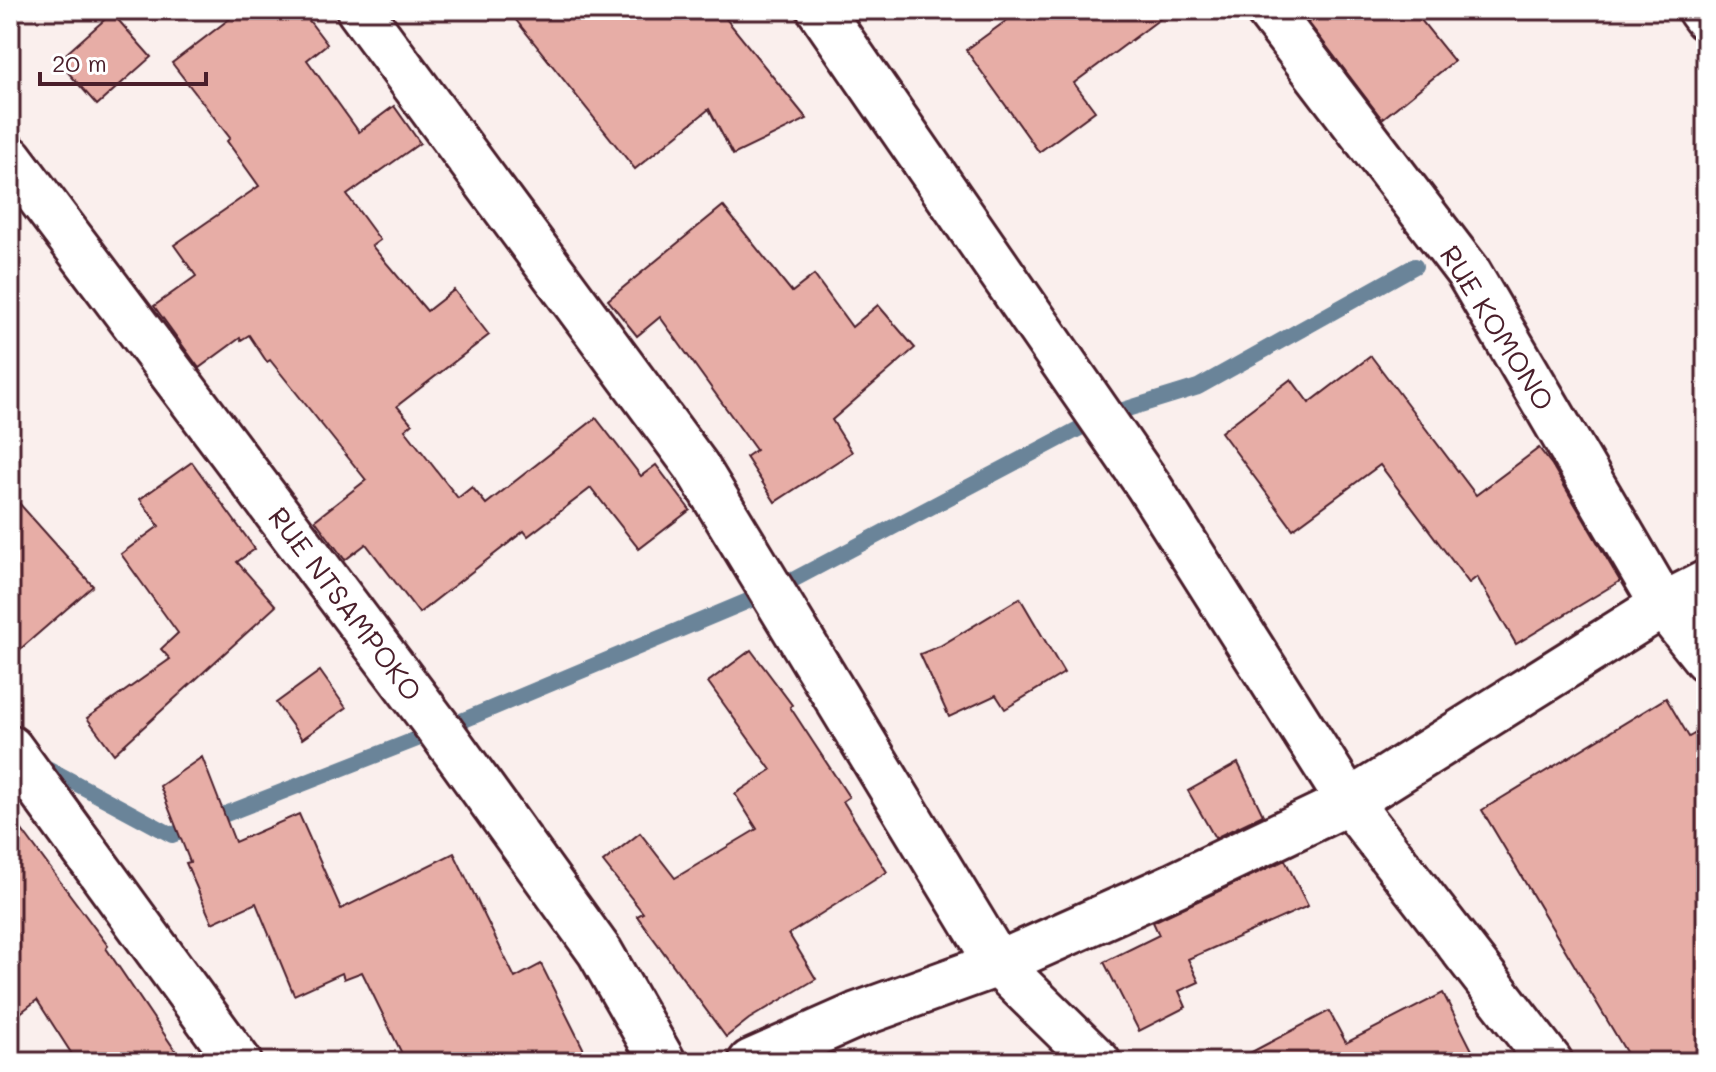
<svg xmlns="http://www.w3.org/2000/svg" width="1716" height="1072" viewBox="0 0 1716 1072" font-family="Mali,sans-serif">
	<rect width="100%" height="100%" fill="#faefed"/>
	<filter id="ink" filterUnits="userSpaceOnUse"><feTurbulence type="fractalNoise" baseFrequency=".0125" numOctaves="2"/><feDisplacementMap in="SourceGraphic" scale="16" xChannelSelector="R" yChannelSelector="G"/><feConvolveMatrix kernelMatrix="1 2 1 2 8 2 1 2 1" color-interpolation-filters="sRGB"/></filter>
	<g filter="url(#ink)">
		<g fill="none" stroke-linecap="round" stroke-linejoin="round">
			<polyline stroke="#6b8499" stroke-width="16" points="38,763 172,835 440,730 772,591 1101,417 1198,387 1415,266"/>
		</g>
		<g fill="#e7ada6" stroke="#4a1f2b" stroke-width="2">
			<polygon points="241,10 301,10 327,44 307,60 359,132 394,106 420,143 347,195 380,240 372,246 427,311 454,290 489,335 397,406 412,424 405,430 458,498 472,487 486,504 596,418 641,476 656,465 690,510 639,549 591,488 528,536 524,531 419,613 366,544 345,560 315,520 366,480 270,360 267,362 249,335 241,340 240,338 199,368 154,306 196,276 174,245 259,186 227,141 230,138 172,63"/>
			<polygon points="508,10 719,10 807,119 733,155 709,109 635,169"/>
			<polygon points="1021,10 1172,10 1074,83 1095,111 1039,152 966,50"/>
			<polygon points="1299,10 1413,10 1454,61 1382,119"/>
			<polygon points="112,13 151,57 97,105 58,61"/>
			<polygon points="723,206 792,292 814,275 852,327 878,305 915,348 832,420 852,452 775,502 746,457 756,450 660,317 637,336 608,300"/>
			<polygon points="1371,356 1476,495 1539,448 1552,465 1620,581 1516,644 1477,577 1469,583 1380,465 1293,529 1221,432 1291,379 1309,403"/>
			<polygon points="192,462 255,549 237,562 276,606 114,754 87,718 170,659 161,649 178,633 121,554 159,526 140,499"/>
			<polygon points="10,493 93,586 10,658"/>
			<polygon points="1020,598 1064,673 1005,709 996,695 949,717 920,654 940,646"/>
			<polygon points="751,650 792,705 790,707 849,797 843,801 887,872 789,934 816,979 749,1019 726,1037 637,916 643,913 603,862 640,833 675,878 757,829 735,794 771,770 708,682"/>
			<polygon points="320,671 346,708 302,739 276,703"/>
			<polygon points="1666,698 1689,737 1706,727 1706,1062 1632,1062 1482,810"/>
			<polygon points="202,757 235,842 299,814 341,909 454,853 515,978 541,964 590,1062 406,1062 362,972 344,979 342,973 294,995 256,903 212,923 186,863 190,862 160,786"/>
			<polygon points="1238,763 1263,815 1215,838 1188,791"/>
			<polygon points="10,814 108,946 106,948 183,1062 77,1062 37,1000 10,1021"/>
			<polygon points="1285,860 1308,906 1188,959 1199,982 1179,991 1186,1007 1139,1031 1104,962 1159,935 1153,922"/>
			<polygon points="1443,993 1478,1062 1233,1062 1329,1011 1346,1043"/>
		</g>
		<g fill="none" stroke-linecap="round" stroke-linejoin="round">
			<defs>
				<g id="minor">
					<polyline points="359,10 696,466 998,964 1098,1062"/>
					<polyline points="820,10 1148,485 1349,802 1550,1062"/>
					<polyline points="1268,10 1468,272 1663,605 1706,659"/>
					<polyline points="1700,10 1706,18"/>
					<polyline points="10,158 440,730 600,952 663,1062"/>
					<polyline points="10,748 239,1062"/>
					<polyline points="751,1062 857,1015 998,964 1175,885 1349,802 1663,605 1706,583"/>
				</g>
			</defs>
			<use href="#minor" stroke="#4a1f2b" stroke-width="50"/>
			<use href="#minor" stroke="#fff" stroke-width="44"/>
		</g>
	</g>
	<g text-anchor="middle" stroke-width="6" stroke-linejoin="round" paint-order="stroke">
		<g font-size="28" fill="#4a1f2b" stroke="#fff">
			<text transform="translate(1497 328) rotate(58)" y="10">RUE KOMONO</text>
			<text transform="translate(345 604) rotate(53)" y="10">RUE NTSAMPOKO</text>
		</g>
	</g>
	<rect width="1716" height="1072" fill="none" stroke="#fff" stroke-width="40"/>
	<rect x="20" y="20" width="1676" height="1032" fill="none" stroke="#4a1f2b" stroke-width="3" filter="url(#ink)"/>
	<path d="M40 72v12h166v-12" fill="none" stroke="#4a1f2b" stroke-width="4"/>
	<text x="52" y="72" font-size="24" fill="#4a1f2b" stroke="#ffffff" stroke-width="6" paint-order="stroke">20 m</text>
</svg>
